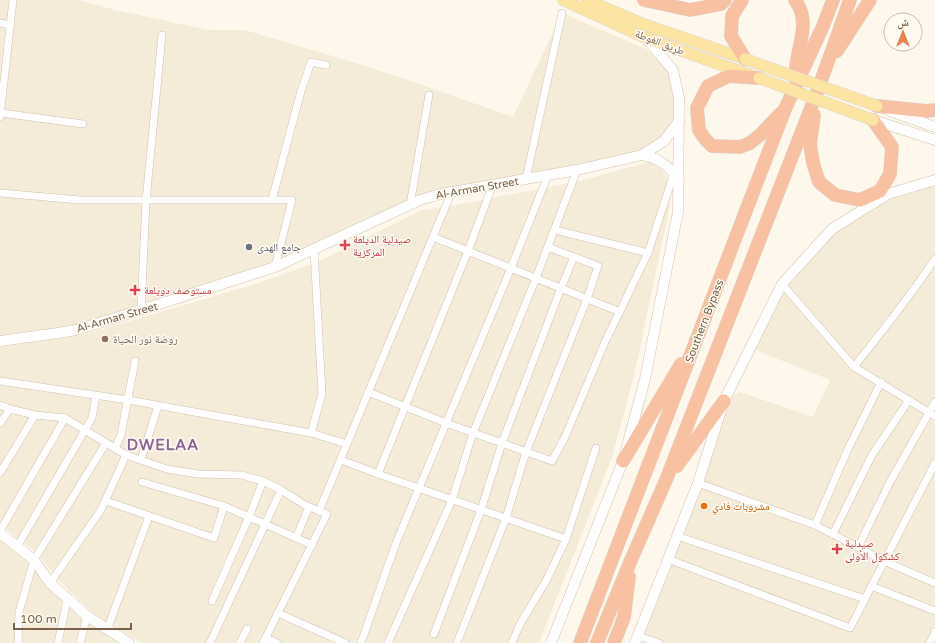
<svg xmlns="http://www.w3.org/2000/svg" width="935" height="643" viewBox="0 0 935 643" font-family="'Varela Round','Noto Naskh Arabic',sans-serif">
	<rect width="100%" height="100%" fill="#fdf8eb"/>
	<g fill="#f5ebd9">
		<polygon points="0,0 78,0 115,10 209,30 245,30 346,60 417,83 513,117 562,13 646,49 673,70 679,121 650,151 452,191 294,259 94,325 0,341"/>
		<polygon points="649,162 660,168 666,176 671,193 669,210 634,376 612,457 539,643 142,643 111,624 91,611 56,578 39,555 0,524 0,347 83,335 255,284 318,262 422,210 451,206 580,181"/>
		<polygon points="935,180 935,643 635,643 724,401 740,392 813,417 830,380 750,348 782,284 832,229 888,194"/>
		<polygon points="0,533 50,583 129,643 0,643"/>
	</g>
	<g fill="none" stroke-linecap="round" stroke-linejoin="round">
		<defs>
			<g id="street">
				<polyline points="0,23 10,25"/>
				<polyline points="1,113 83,124"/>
				<polyline points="0,117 13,0"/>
				<polyline points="526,179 562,13"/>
				<polyline points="0,193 80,200 292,200 275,267"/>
				<polyline points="272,200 301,91 311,62 326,65"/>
				<polyline points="410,205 429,95"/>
				<polyline points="555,230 648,253"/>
				<polyline points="433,237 620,312"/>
				<polyline points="782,284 854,367 935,416"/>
				<polyline points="141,310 146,201 162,35"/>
				<path d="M 854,367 C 882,331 910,297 935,259"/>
				<polyline points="0,381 128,400 311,433 347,444"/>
				<polyline points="368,392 446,423 552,461 565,437 605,342 648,253 674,173"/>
				<polyline points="0,405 10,409 35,415 65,418 126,455 167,469 198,474 241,475 263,481 281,490 305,505 327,514 263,643"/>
				<polyline points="0,423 10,409"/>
				<polyline points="311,433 322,394 314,250"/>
				<polyline points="115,448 121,435 135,361"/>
				<polyline points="141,460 158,406"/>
				<polyline points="341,460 378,474 566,539"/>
				<polyline points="0,473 35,415"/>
				<polyline points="378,474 468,251 493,184"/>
				<polyline points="142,482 224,506 312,545"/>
				<polyline points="698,483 815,525 884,561 935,583"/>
				<polyline points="106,501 214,538 224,506"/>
				<polyline points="319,511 452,191"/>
				<polyline points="815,525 848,449 881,382"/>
				<polyline points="0,531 65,418"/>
				<polyline points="833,534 872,455 909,400"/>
				<polyline points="677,536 865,599"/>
				<polyline points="296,538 309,507"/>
				<polyline points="17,547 92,418 96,396"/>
				<polyline points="858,547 890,482 935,402"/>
				<polyline points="668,559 850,628 935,463"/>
				<polyline points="50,583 101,510 126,455"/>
				<polyline points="871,586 935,611"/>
				<polyline points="212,601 249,517 263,481"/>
				<polyline points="278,613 345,643"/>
				<polyline points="107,630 149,516"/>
				<polyline points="434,634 481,510 502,443 561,288 574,257"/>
				<polyline points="638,636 659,643"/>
				<polyline points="265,638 277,643"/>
				<polyline points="18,643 19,612 34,560 106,443"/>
				<polyline points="58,643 67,600"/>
				<polyline points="80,643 87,616"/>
				<polyline points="210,643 281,490"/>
				<polyline points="240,643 247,629"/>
				<polyline points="361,643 396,543 511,268 548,175"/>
				<polyline points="388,643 452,500 473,433 536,278 577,170"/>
				<polyline points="457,643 506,518 526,452 587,299 598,266 548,247"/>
				<polyline points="512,643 520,624 546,581 566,539 596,448"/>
				<polyline points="930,643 935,632"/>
			</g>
			<g id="secondary">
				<polyline points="890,111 935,127"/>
				<polyline points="873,120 935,140"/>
				<path d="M 642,155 C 659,158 670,166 679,181"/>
				<polyline points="0,341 58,333 76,330 141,310 275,267 420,200 441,194 577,170 642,155 664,141 679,121"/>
				<polyline points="0,533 34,560 50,583 87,616 129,643"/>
				<polyline points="551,643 623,461 645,379 678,212 679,98 673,70 646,38"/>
				<polyline points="635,643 698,483 724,401 782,284 832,229 888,194 935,180"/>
			</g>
			<g id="primary">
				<polyline points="563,0 646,38 750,75"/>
				<polyline points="587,0 643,24 745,59"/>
			</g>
			<g id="highway">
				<polyline points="644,0 690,10 721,4 725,0"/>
				<polyline points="742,0 732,16 731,36 745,59"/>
				<polyline points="837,51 870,0"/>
				<polyline points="759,78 729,76 708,86 697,108 699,130 705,139 712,146 740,147 750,143 760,135 781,113"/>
				<path d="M 795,78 C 796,70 796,63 798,55 C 802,36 808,17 795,0"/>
				<polyline points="877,106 927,111 935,110"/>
				<polyline points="814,115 810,144 813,163 819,182 835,195 860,200 880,191 890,174 892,147 873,120"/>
				<polyline points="623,461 681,364"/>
				<polyline points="677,466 724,401"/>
				<polyline points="580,643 785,109 823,26 833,0"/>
				<polyline points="597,643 631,560 666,480 816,95 850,0"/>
				<polyline points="614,643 624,617 629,577"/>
			</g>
		</defs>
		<use href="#street" stroke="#d1c1af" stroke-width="8"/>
		<use href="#secondary" stroke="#d4c2ad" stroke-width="11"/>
		<use href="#primary" stroke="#dcd6d0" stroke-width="12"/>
		<use href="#highway" stroke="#dcd6d0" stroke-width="14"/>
		<use href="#street" stroke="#fff" stroke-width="7"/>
		<use href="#secondary" stroke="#fff" stroke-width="10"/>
		<use href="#primary" stroke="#fce4a3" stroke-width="11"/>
		<use href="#highway" stroke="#f8c1a1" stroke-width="13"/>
		<defs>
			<g id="primary-bridge">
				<polyline points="745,59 877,106"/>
				<polyline points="759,78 873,120"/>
			</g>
		</defs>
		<use href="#primary-bridge" stroke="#dcd6d0" stroke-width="12" stroke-linecap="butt"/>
		<use href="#primary-bridge" stroke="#fce4a3" stroke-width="11"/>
	</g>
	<g fill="#e0444e" stroke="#fffbf2" stroke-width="1.5">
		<path d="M343 239h4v4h4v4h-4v4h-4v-4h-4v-4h4z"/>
		<path d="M133 284h4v4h4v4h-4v4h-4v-4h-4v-4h4z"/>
		<path d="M835 543h4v4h4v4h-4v4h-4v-4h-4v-4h4z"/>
	</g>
	<circle fill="#6b7280" stroke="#fffbf2" stroke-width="1.5" cx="249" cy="247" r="4"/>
	<circle fill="#8d6e63" stroke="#fffbf2" stroke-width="1.5" cx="105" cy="339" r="4"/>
	<circle fill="#e8710a" stroke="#fffbf2" stroke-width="1.5" cx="704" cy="506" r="4"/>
	<g text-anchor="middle" stroke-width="3" stroke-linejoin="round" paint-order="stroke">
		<g font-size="11" fill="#7a614c" stroke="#fffbf2">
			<text transform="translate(660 42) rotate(21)" y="4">طريق الغوطة</text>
			<text transform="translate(477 188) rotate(-10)" y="4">Al-Arman Street</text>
			<text transform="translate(117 317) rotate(-16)" y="4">Al-Arman Street</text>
			<text transform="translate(704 321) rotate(-69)" y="4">Southern Bypass</text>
		</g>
		<g font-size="11" fill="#be3a42" stroke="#fffbf2" text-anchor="start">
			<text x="353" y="243">صيدلية الديلعة<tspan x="353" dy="13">المركزية</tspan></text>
			<text x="144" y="294">مستوصف دويلعة</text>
			<text x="845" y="547">صيدلية<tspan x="845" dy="13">كشكول الأولى</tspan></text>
		</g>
		<g font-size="11" fill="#5b616d" stroke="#fffbf2" text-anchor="start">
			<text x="257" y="251">جامع الهدى</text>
		</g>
		<g font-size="11" fill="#785e54" stroke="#fffbf2" text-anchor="start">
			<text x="113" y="343">روضة نور الحياة</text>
		</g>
		<g font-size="11" fill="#c56008" stroke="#fffbf2" text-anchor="start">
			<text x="712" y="510">مشروبات فادي</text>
		</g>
		<g font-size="15" font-weight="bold" letter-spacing="1" fill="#8a6595" stroke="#fffbf2">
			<text x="163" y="450">DWELAA</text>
		</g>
	</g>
	<g transform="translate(903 32)"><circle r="19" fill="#fffbf2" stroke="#cabdb0"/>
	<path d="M0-3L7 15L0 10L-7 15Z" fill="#e9814e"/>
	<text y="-6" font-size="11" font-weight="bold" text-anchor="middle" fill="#7a614c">ش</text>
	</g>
	<path d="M14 623v6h117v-6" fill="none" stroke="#7a614c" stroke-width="2"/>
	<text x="20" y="623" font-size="12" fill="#7a614c" stroke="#fffbf2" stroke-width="3" paint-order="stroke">100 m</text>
</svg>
